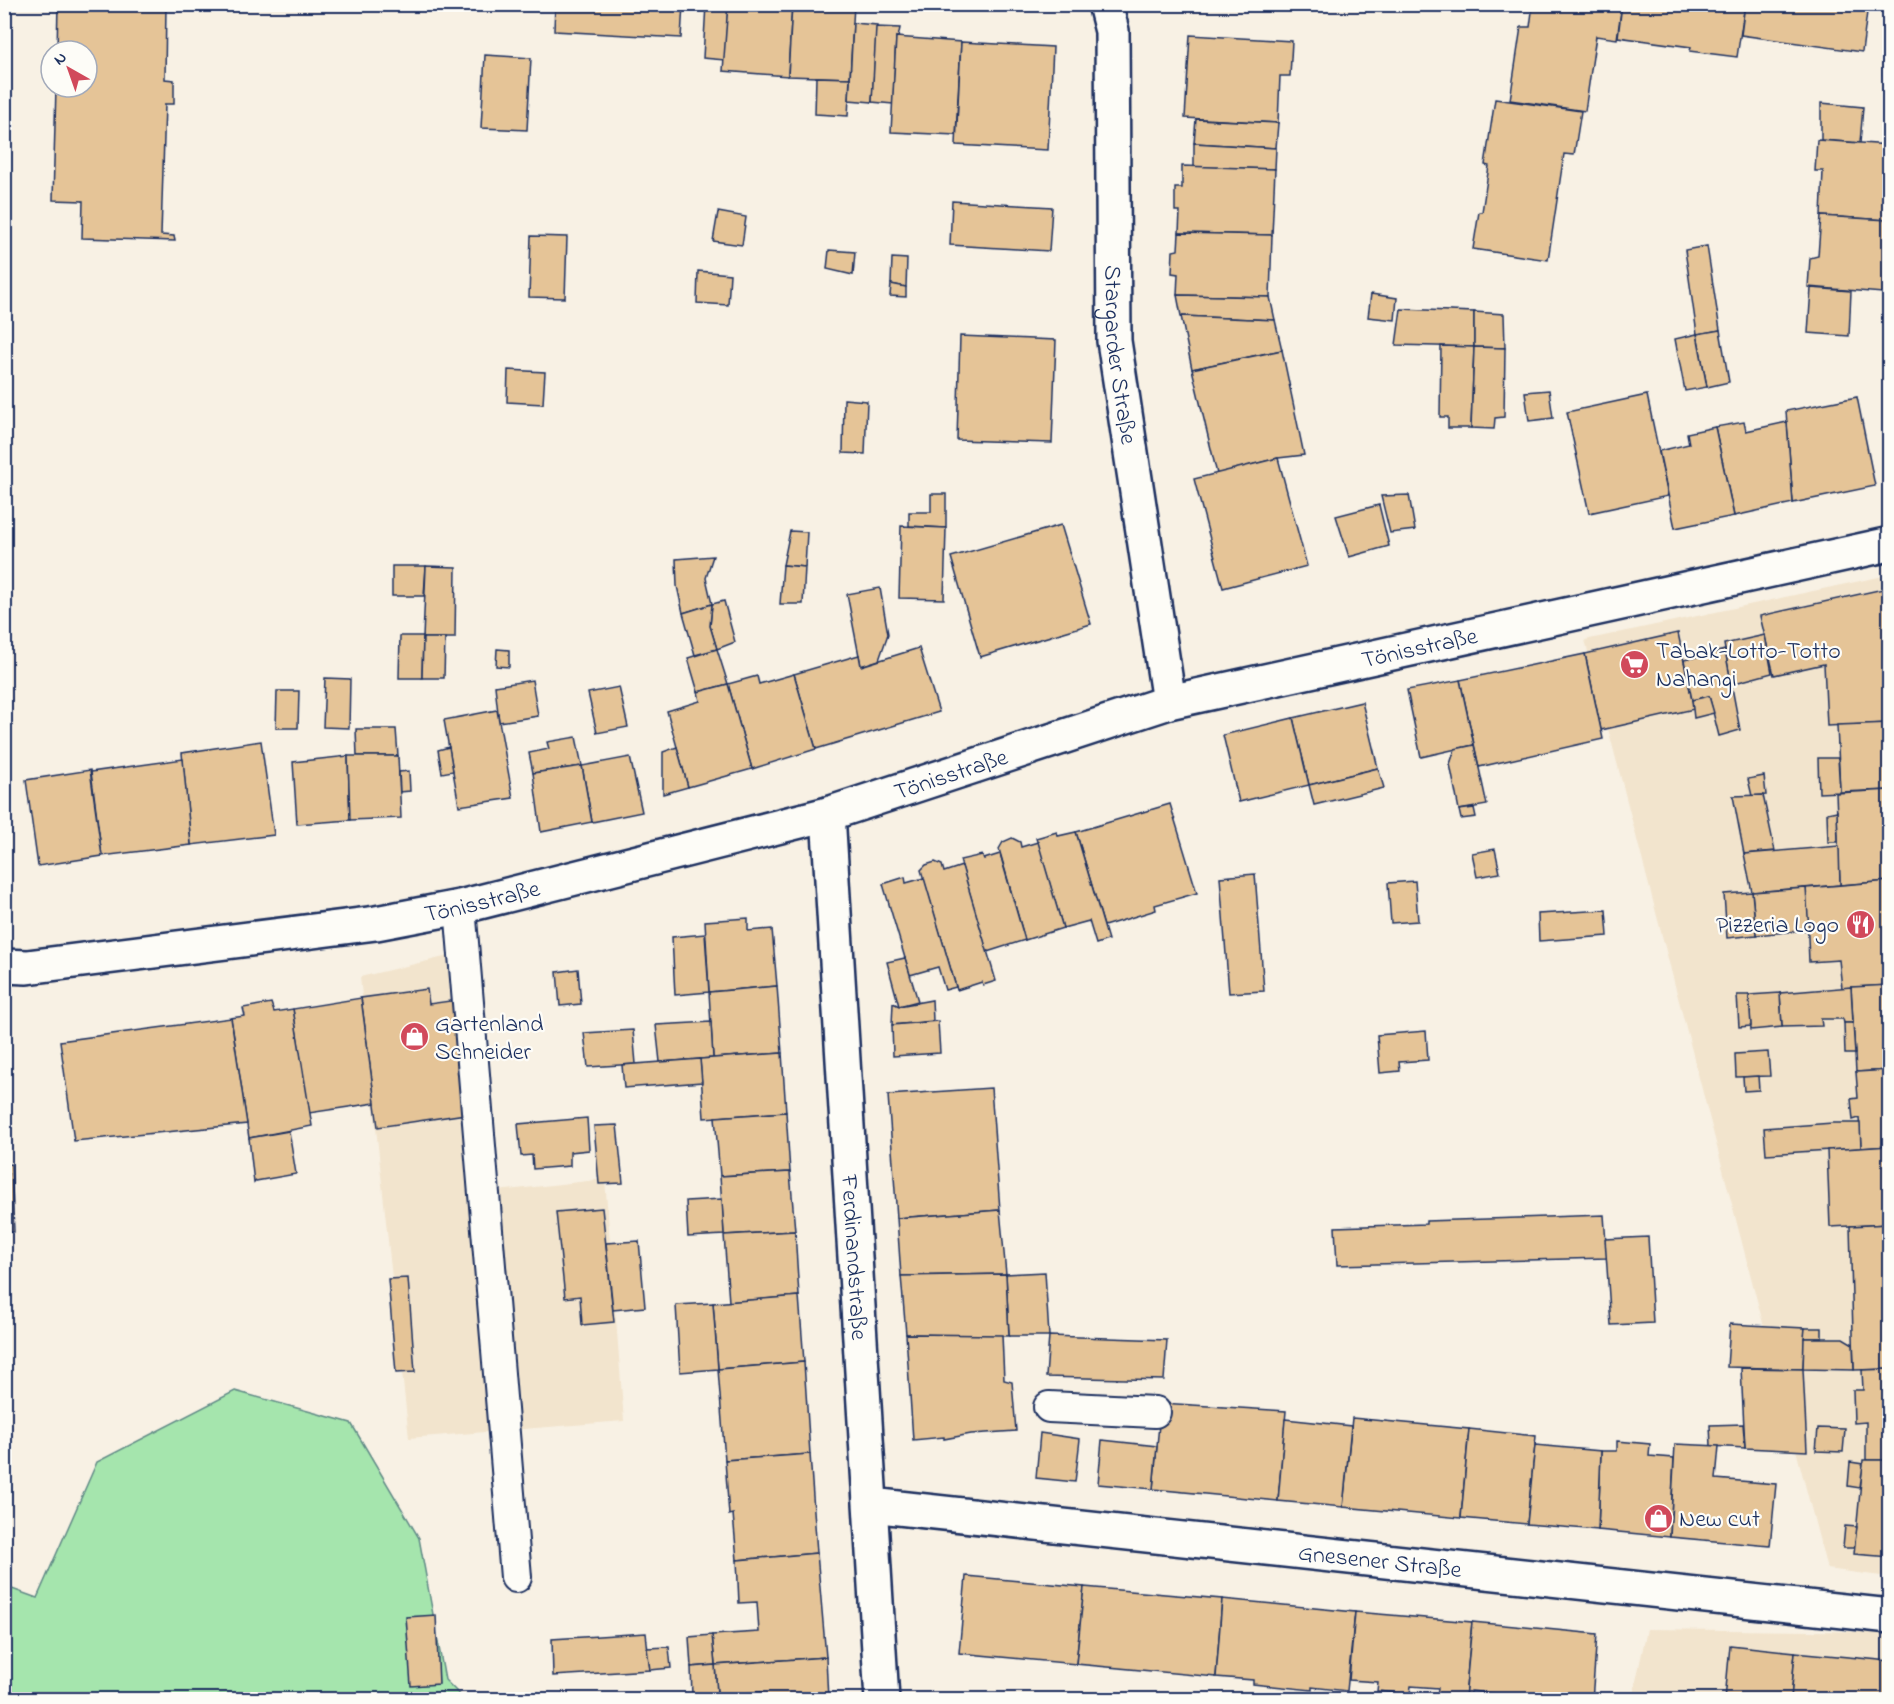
<svg xmlns="http://www.w3.org/2000/svg" width="1894" height="1704" viewBox="0 0 1894 1704" font-family="'Indie Flower',sans-serif">
	<rect width="100%" height="100%" fill="#f8f1e4"/>
	<filter id="ink" filterUnits="userSpaceOnUse"><feTurbulence type="fractalNoise" baseFrequency=".0167" numOctaves="2"/><feDisplacementMap in="SourceGraphic" scale="12" xChannelSelector="R" yChannelSelector="G"/><feConvolveMatrix kernelMatrix="1 2 1 2 8 2 1 2 1" color-interpolation-filters="sRGB"/></filter>
	<g filter="url(#ink)">
		<g fill="#f2e4cd">
			<polygon points="1888,575 1889,576 1889,1577 1827,1569 1585,640"/>
			<polygon points="478,949 498,1191 605,1179 624,1421 409,1438 360,977"/>
			<polygon points="1647,1629 1889,1632 1889,1699 1632,1700"/>
		</g>
		<polygon fill="#a5e5ad" stroke="#608a86" stroke-width="1.5" points="235,1391 351,1423 419,1538 445,1680 464,1699 5,1699 4,1586 37,1598 97,1462"/>
		<g fill="#e5c497" stroke="#1b2f5e" stroke-width="1.5">
			<polygon points="58,4 166,4 165,79 174,80 174,104 165,104 161,235 174,236 175,241 82,238 83,201 53,200 56,87 87,87 87,51 57,51"/>
			<polygon points="555,4 683,4 681,38 554,31"/>
			<polygon points="683,4 706,4 706,8 683,7"/>
			<polygon points="706,4 728,4 725,60 703,58"/>
			<polygon points="728,4 792,4 788,76 723,71"/>
			<polygon points="792,4 854,4 850,78 788,76"/>
			<polygon points="1533,4 1622,4 1617,39 1596,36 1585,111 1510,100 1521,27 1530,27"/>
			<polygon points="1622,4 1745,4 1737,57 1690,51 1691,47 1618,37"/>
			<polygon points="1745,4 1868,4 1862,52 1741,35"/>
			<polygon points="853,23 877,25 872,102 849,100"/>
			<polygon points="1886,25 1890,26 1890,75 1883,75"/>
			<polygon points="876,27 900,28 898,38 896,37 893,104 872,102"/>
			<polygon points="1190,35 1292,41 1290,76 1280,76 1278,123 1185,118"/>
			<polygon points="896,37 961,42 956,135 891,132"/>
			<polygon points="961,42 1053,47 1048,150 956,145"/>
			<polygon points="485,55 531,58 527,130 481,128"/>
			<polygon points="816,77 850,78 848,116 815,114"/>
			<polygon points="1495,99 1581,111 1574,155 1564,154 1548,260 1473,249 1479,212 1482,212 1489,166 1485,165"/>
			<polygon points="1821,103 1863,107 1860,143 1821,140"/>
			<polygon points="1196,119 1278,123 1276,148 1194,143"/>
			<polygon points="1817,140 1890,145 1888,220 1821,216 1823,171 1815,171"/>
			<polygon points="1194,143 1276,148 1275,169 1194,167"/>
			<polygon points="1182,166 1275,169 1272,235 1179,233 1180,211 1175,211 1175,188 1182,188"/>
			<polygon points="952,201 1052,207 1049,251 950,245"/>
			<polygon points="718,212 746,217 742,245 713,241"/>
			<polygon points="1821,216 1888,220 1883,293 1808,287 1810,258 1818,256"/>
			<polygon points="1179,233 1272,235 1270,297 1177,295 1178,274 1172,273 1173,251 1178,250"/>
			<polygon points="531,236 567,237 565,298 529,297"/>
			<polygon points="1707,246 1720,330 1697,334 1685,250"/>
			<polygon points="829,250 855,252 853,275 827,269"/>
			<polygon points="892,258 907,259 906,287 891,284"/>
			<polygon points="698,271 730,274 728,305 697,303"/>
			<polygon points="891,284 906,287 906,297 890,296"/>
			<polygon points="1811,288 1851,291 1849,336 1808,333"/>
			<polygon points="1371,294 1397,298 1395,320 1368,317"/>
			<polygon points="1177,295 1270,297 1275,320 1181,316"/>
			<polygon points="1401,309 1474,312 1474,347 1396,345"/>
			<polygon points="1474,312 1504,314 1505,348 1474,347"/>
			<polygon points="1181,316 1275,320 1282,350 1192,369"/>
			<polygon points="1720,330 1729,382 1707,387 1697,334"/>
			<polygon points="1697,334 1707,387 1685,391 1675,339"/>
			<polygon points="960,336 1056,340 1052,443 957,440"/>
			<polygon points="1441,346 1474,347 1471,428 1448,428 1448,417 1440,417"/>
			<polygon points="1474,347 1505,348 1504,417 1495,418 1494,429 1471,428"/>
			<polygon points="1282,350 1304,455 1278,458 1217,474 1192,369"/>
			<polygon points="508,370 545,372 543,404 507,402"/>
			<polygon points="1549,390 1553,418 1529,421 1525,392"/>
			<polygon points="1647,395 1668,496 1589,513 1567,412"/>
			<polygon points="1857,397 1875,486 1793,503 1786,411"/>
			<polygon points="844,399 867,401 865,454 843,453"/>
			<polygon points="1744,422 1746,431 1787,422 1793,503 1734,516 1715,427"/>
			<polygon points="1715,427 1734,516 1675,528 1659,451 1689,444 1687,433"/>
			<polygon points="1278,458 1307,566 1223,588 1194,479"/>
			<polygon points="931,494 946,494 946,528 909,526 909,512 931,512"/>
			<polygon points="1409,495 1415,530 1390,533 1381,496"/>
			<polygon points="1379,505 1389,546 1349,557 1336,516"/>
			<polygon points="1061,525 1091,624 980,657 951,557"/>
			<polygon points="901,526 946,528 944,599 899,598"/>
			<polygon points="790,531 807,532 805,567 783,565"/>
			<polygon points="713,556 706,578 712,604 683,613 677,586 676,559"/>
			<polygon points="783,565 805,567 803,604 780,604"/>
			<polygon points="392,566 426,566 424,596 392,596"/>
			<polygon points="426,566 456,567 455,638 423,638"/>
			<polygon points="880,588 888,634 879,660 861,666 847,594"/>
			<polygon points="1883,589 1890,594 1890,723 1827,726 1824,664 1774,675 1760,616"/>
			<polygon points="724,601 735,642 717,649 710,626 712,604"/>
			<polygon points="712,604 710,626 717,649 695,655 683,613"/>
			<polygon points="1678,633 1694,709 1601,730 1585,654"/>
			<polygon points="1765,635 1772,673 1731,684 1724,644"/>
			<polygon points="400,636 423,636 422,678 399,678"/>
			<polygon points="423,638 445,638 444,678 422,678"/>
			<polygon points="919,648 939,712 816,749 794,674 859,655 861,666"/>
			<polygon points="497,649 509,650 509,667 496,666"/>
			<polygon points="717,649 728,684 698,692 688,658"/>
			<polygon points="1725,650 1740,730 1719,736 1709,696 1692,700 1684,660"/>
			<polygon points="1585,654 1603,739 1479,767 1460,680"/>
			<polygon points="794,674 816,749 752,769 728,684 757,676 759,684"/>
			<polygon points="325,678 350,679 349,728 323,727"/>
			<polygon points="532,680 538,716 499,722 495,686"/>
			<polygon points="1460,680 1474,745 1421,757 1407,690"/>
			<polygon points="728,684 752,769 688,787 667,711 700,701 698,692"/>
			<polygon points="619,687 628,727 597,733 588,693"/>
			<polygon points="277,691 299,691 298,728 276,728"/>
			<polygon points="1709,696 1714,713 1694,718 1692,700"/>
			<polygon points="1362,702 1378,768 1309,785 1293,718"/>
			<polygon points="497,710 513,798 459,806 444,720"/>
			<polygon points="1293,718 1309,785 1239,802 1223,735"/>
			<polygon points="1890,723 1890,790 1840,792 1837,725"/>
			<polygon points="356,729 396,729 398,756 357,756"/>
			<polygon points="576,737 582,766 533,773 529,753 549,749 547,742"/>
			<polygon points="261,741 274,835 191,845 182,753"/>
			<polygon points="1474,745 1487,805 1459,810 1450,764 1455,749"/>
			<polygon points="449,747 453,771 442,773 438,750"/>
			<polygon points="677,747 688,787 663,794 663,752"/>
			<polygon points="348,756 350,820 297,824 293,762"/>
			<polygon points="348,756 398,756 401,818 350,820"/>
			<polygon points="630,757 642,812 592,822 582,766"/>
			<polygon points="1818,758 1838,758 1840,792 1819,793"/>
			<polygon points="183,759 191,845 102,856 91,772"/>
			<polygon points="582,766 592,822 541,832 533,773"/>
			<polygon points="1378,768 1384,788 1314,805 1309,785"/>
			<polygon points="90,770 102,856 38,866 26,780"/>
			<polygon points="409,771 410,791 400,792 399,772"/>
			<polygon points="1764,776 1766,795 1752,796 1748,779"/>
			<polygon points="1890,790 1890,881 1840,885 1836,793"/>
			<polygon points="1763,795 1775,851 1744,854 1733,796"/>
			<polygon points="1170,804 1197,893 1155,905 1156,910 1104,926 1076,832"/>
			<polygon points="1474,808 1476,817 1461,819 1459,810"/>
			<polygon points="1837,811 1838,842 1828,842 1827,813"/>
			<polygon points="1057,832 1058,836 1076,832 1108,940 1096,944 1089,921 1063,928 1036,838"/>
			<polygon points="1012,838 1020,842 1021,847 1038,842 1063,928 1025,940 999,849 1003,842"/>
			<polygon points="1839,846 1840,885 1752,892 1744,854"/>
			<polygon points="1495,849 1500,873 1477,877 1472,853"/>
			<polygon points="1000,854 1025,940 987,952 960,860 982,855 984,859"/>
			<polygon points="935,862 942,865 944,872 962,866 996,981 983,985 982,982 957,990 921,870 926,865"/>
			<polygon points="1255,874 1264,991 1229,993 1220,877"/>
			<polygon points="905,877 906,883 924,878 956,987 945,990 938,967 910,975 883,884"/>
			<polygon points="1415,881 1418,921 1391,923 1388,883"/>
			<polygon points="1890,881 1890,985 1842,988 1839,960 1809,962 1806,888"/>
			<polygon points="1806,888 1809,930 1756,935 1752,892"/>
			<polygon points="1752,892 1756,935 1727,938 1724,894"/>
			<polygon points="1606,910 1608,936 1539,941 1538,914"/>
			<polygon points="748,918 748,931 772,929 777,986 709,992 705,921"/>
			<polygon points="705,934 709,992 675,995 672,937"/>
			<polygon points="905,958 918,1001 899,1006 887,962"/>
			<polygon points="578,969 581,1004 560,1006 557,972"/>
			<polygon points="1890,985 1890,1070 1856,1072 1851,987"/>
			<polygon points="777,986 782,1053 713,1058 709,992"/>
			<polygon points="1851,987 1853,1023 1844,1023 1843,1019 1821,1019 1822,1026 1782,1027 1780,993"/>
			<polygon points="427,989 429,1004 457,1000 472,1113 378,1127 361,998"/>
			<polygon points="1780,993 1782,1027 1751,1030 1749,995"/>
			<polygon points="1737,995 1749,995 1751,1026 1739,1027"/>
			<polygon points="361,998 375,1103 309,1113 293,1009"/>
			<polygon points="932,1000 933,1021 892,1025 893,1003 899,1006"/>
			<polygon points="271,1003 274,1012 293,1009 312,1126 249,1138 231,1018 245,1016 243,1008"/>
			<polygon points="231,1018 247,1124 74,1141 60,1041"/>
			<polygon points="938,1021 940,1053 893,1056 892,1025"/>
			<polygon points="711,1022 713,1058 660,1062 656,1025"/>
			<polygon points="1844,1023 1853,1023 1855,1054 1845,1054"/>
			<polygon points="633,1030 636,1064 588,1067 584,1033"/>
			<polygon points="1426,1031 1428,1060 1399,1062 1400,1071 1380,1073 1377,1035"/>
			<polygon points="1768,1052 1770,1076 1736,1077 1735,1054"/>
			<polygon points="782,1053 786,1112 704,1118 700,1059"/>
			<polygon points="700,1059 702,1082 624,1088 622,1065"/>
			<polygon points="1890,1070 1890,1146 1861,1148 1859,1118 1853,1120 1851,1099 1858,1098 1856,1072"/>
			<polygon points="1758,1076 1759,1090 1744,1091 1743,1077"/>
			<polygon points="991,1088 1000,1210 897,1218 888,1095"/>
			<polygon points="786,1112 790,1172 720,1176 715,1117"/>
			<polygon points="587,1118 589,1150 570,1152 570,1166 533,1169 532,1155 521,1156 518,1124"/>
			<polygon points="1833,1123 1860,1123 1861,1148 1766,1154 1764,1128"/>
			<polygon points="617,1125 623,1183 599,1184 594,1126"/>
			<polygon points="289,1131 296,1174 256,1181 254,1183 249,1138"/>
			<polygon points="1890,1146 1890,1224 1830,1227 1827,1150"/>
			<polygon points="11,1164 14,1232 4,1232 4,1165"/>
			<polygon points="790,1172 795,1231 724,1235 720,1176"/>
			<polygon points="722,1199 724,1235 688,1237 686,1201"/>
			<polygon points="602,1208 614,1322 582,1325 580,1296 565,1298 556,1212"/>
			<polygon points="1000,1210 1006,1274 901,1276 897,1218"/>
			<polygon points="1604,1215 1607,1258 1337,1265 1335,1227 1426,1224 1426,1221"/>
			<polygon points="1890,1224 1890,1369 1854,1370 1850,1226"/>
			<polygon points="795,1231 799,1296 729,1302 724,1235"/>
			<polygon points="1648,1237 1653,1323 1611,1325 1605,1239"/>
			<polygon points="639,1241 645,1307 613,1310 606,1243"/>
			<polygon points="1045,1272 1049,1336 1009,1336 1006,1274"/>
			<polygon points="1006,1274 1009,1336 906,1334 901,1276"/>
			<polygon points="408,1278 415,1372 396,1373 388,1279"/>
			<polygon points="799,1296 804,1362 718,1369 713,1303"/>
			<polygon points="713,1303 718,1369 680,1372 676,1305"/>
			<polygon points="1730,1324 1805,1328 1803,1369 1727,1367"/>
			<polygon points="1805,1328 1822,1328 1822,1338 1804,1338"/>
			<polygon points="906,1334 1002,1335 1004,1380 1012,1382 1016,1431 971,1434 944,1439 944,1437 913,1440"/>
			<polygon points="1049,1336 1167,1340 1164,1380 1046,1377"/>
			<polygon points="1804,1338 1843,1338 1853,1344 1854,1370 1803,1369"/>
			<polygon points="804,1362 810,1454 725,1460 718,1369"/>
			<polygon points="1741,1368 1803,1369 1807,1451 1745,1448"/>
			<polygon points="1890,1369 1890,1460 1866,1460 1866,1422 1854,1423 1853,1390 1863,1390 1862,1370"/>
			<polygon points="1161,1403 1286,1411 1278,1501 1153,1489"/>
			<polygon points="1352,1418 1469,1429 1461,1518 1343,1507"/>
			<polygon points="1285,1419 1351,1426 1343,1507 1278,1501"/>
			<polygon points="1743,1424 1745,1448 1711,1446 1710,1425"/>
			<polygon points="1818,1428 1845,1429 1843,1452 1816,1451"/>
			<polygon points="1469,1429 1536,1436 1527,1524 1461,1518"/>
			<polygon points="1040,1433 1080,1439 1075,1482 1036,1478"/>
			<polygon points="1102,1440 1157,1446 1153,1489 1098,1484"/>
			<polygon points="1617,1441 1650,1444 1649,1456 1674,1458 1670,1537 1598,1530 1601,1451 1617,1451"/>
			<polygon points="1675,1444 1719,1446 1716,1479 1776,1484 1770,1546 1670,1537"/>
			<polygon points="1535,1445 1601,1451 1598,1530 1527,1524"/>
			<polygon points="810,1454 817,1553 737,1560 733,1514 729,1515 725,1460"/>
			<polygon points="1863,1460 1890,1460 1890,1557 1854,1554"/>
			<polygon points="1850,1462 1863,1464 1860,1488 1848,1486"/>
			<polygon points="1845,1526 1857,1527 1854,1548 1843,1548"/>
			<polygon points="817,1553 826,1657 715,1665 712,1635 759,1632 757,1602 739,1603 737,1560"/>
			<polygon points="966,1576 1084,1587 1076,1664 959,1653"/>
			<polygon points="1084,1587 1222,1599 1216,1677 1076,1664"/>
			<polygon points="1222,1599 1355,1612 1347,1691 1312,1687 1312,1690 1253,1684 1253,1680 1216,1677"/>
			<polygon points="1355,1612 1472,1622 1465,1699 1437,1697 1438,1688 1411,1686 1410,1694 1377,1691 1378,1682 1349,1680"/>
			<polygon points="436,1615 439,1684 411,1686 406,1617"/>
			<polygon points="1472,1622 1597,1634 1592,1700 1560,1700 1531,1695 1531,1700 1497,1700 1498,1694 1471,1691 1470,1699 1465,1699"/>
			<polygon points="646,1633 650,1670 553,1676 552,1639"/>
			<polygon points="712,1635 715,1665 691,1667 689,1637"/>
			<polygon points="1730,1645 1795,1652 1791,1700 1725,1700"/>
			<polygon points="669,1647 671,1668 650,1670 647,1648"/>
			<polygon points="1795,1652 1890,1661 1890,1700 1791,1700"/>
			<polygon points="826,1657 828,1700 763,1700 762,1692 717,1694 715,1665"/>
			<polygon points="715,1665 717,1694 692,1696 691,1667"/>
		</g>
		<g fill="none" stroke-linecap="round" stroke-linejoin="round">
			<defs>
				<g id="service">
					<polyline points="460,907 516,1577"/>
					<polyline points="1049,1407 1155,1412"/>
				</g>
				<g id="minor">
					<path id="s1" d="M 1105,4 L 1112,31 L 1114,341 L 1169,702"/>
					<path id="s2" d="M 828,814 L 882,1700"/>
					<path id="s3" d="M 4,966 L 27,967 L 376,923 L 460,907 L 828,814 L 1169,702 L 1890,544"/>
					<path id="s4" d="M 871,1505 L 1890,1616"/>
				</g>
			</defs>
			<use href="#service" stroke="#1b2f5e" stroke-width="34"/>
			<use href="#minor" stroke="#1b2f5e" stroke-width="38"/>
			<use href="#service" stroke="#fdfcf7" stroke-width="30"/>
			<use href="#minor" stroke="#fdfcf7" stroke-width="33"/>
		</g>
	</g>
	<defs>
		<symbol id="supermarket-disc" viewBox="-11 -11 22 22"><circle r="9.5" fill="#d1495b" stroke="#fdfcf7"/><path d="M-6-5.5h2.5l.6 2H6L4.5 2H-2.5L-4.4-4H-6ZM-1.5 3.2a1.3 1.3 0 1 0 .1 0ZM3 3.2a1.3 1.3 0 1 0 .1 0Z" fill="#fff"/></symbol>
		<symbol id="restaurant-disc" viewBox="-11 -11 22 22"><circle r="9.5" fill="#d1495b" stroke="#fdfcf7"/><path d="M-5-6h1v4h1v-4h1v4h1v-4h1v5L-1.5 .5V6h-2V.5L-5-1ZM5-6V6H3V1.5H1.5Q1.5-4 5-6Z" fill="#fff"/></symbol>
		<symbol id="shop-disc" viewBox="-11 -11 22 22"><circle r="9.5" fill="#d1495b" stroke="#fdfcf7"/><path d="M-5-2.5h2.3a2.7 3.5 0 0 1 5.4 0H5L5.5 6h-11ZM-1.5-2.5h3a1.5 2.3 0 0 0-3 0Z" fill="#fff"/></symbol>
	</defs>
	<g fill-rule="evenodd">
		<use href="#supermarket-disc" x="1618" y="648" width="33" height="33"/>
		<use href="#restaurant-disc" x="1844" y="908" width="33" height="33"/>
		<use href="#shop-disc" x="398" y="1020" width="33" height="33"/>
		<use href="#shop-disc" x="1642" y="1502" width="33" height="33"/>
	</g>
	<g text-anchor="middle" stroke-width="4.5" stroke-linejoin="round" paint-order="stroke">
		<g font-size="24" fill="#1b2f5e" stroke="#fdfcf7">
			<text dy="8" stroke="none"><textPath href="#s1" startOffset="352">Stargarder Straße</textPath></text>
			<text dy="8" stroke="none"><textPath href="#s3" startOffset="1455">Tönisstraße</textPath></text>
			<text dy="8" stroke="none"><textPath href="#s3" startOffset="969">Tönisstraße</textPath></text>
			<text dy="8" stroke="none"><textPath href="#s3" startOffset="483">Tönisstraße</textPath></text>
			<text dy="8" stroke="none"><textPath href="#s2" startOffset="444">Ferdinandstraße</textPath></text>
			<text dy="8" stroke="none"><textPath href="#s4" startOffset="512">Gnesener Straße</textPath></text>
		</g>
		<g font-size="24" fill="#1b2f5e" stroke="#fdfcf7" text-anchor="start">
			<text x="1656" y="658">Tabak-Lotto-Totto<tspan x="1656" dy="28">Nahangi</tspan></text>
			<text x="1839" y="932" text-anchor="end">Pizzeria Logo</text>
			<text x="435" y="1031">Gartenland<tspan x="435" dy="28">Schneider</tspan></text>
			<text x="1679" y="1526">New cut</text>
		</g>
	</g>
	<rect width="1894" height="1704" fill="none" stroke="#fdfcf7" stroke-width="24"/>
	<rect x="12" y="12" width="1870" height="1680" fill="none" stroke="#1b2f5e" stroke-width="2" filter="url(#ink)"/>
	<g transform="translate(69 69) rotate(320)"><circle r="28" fill="#fdfcf7" stroke="#a3aaba" stroke-width="1.5"/>
	<path d="M0-4.5L10 22L0 15L-10 22Z" fill="#d1495b"/>
	<text y="-9" font-size="16" font-weight="bold" text-anchor="middle" fill="#1b2f5e">N</text>
	</g>
</svg>
